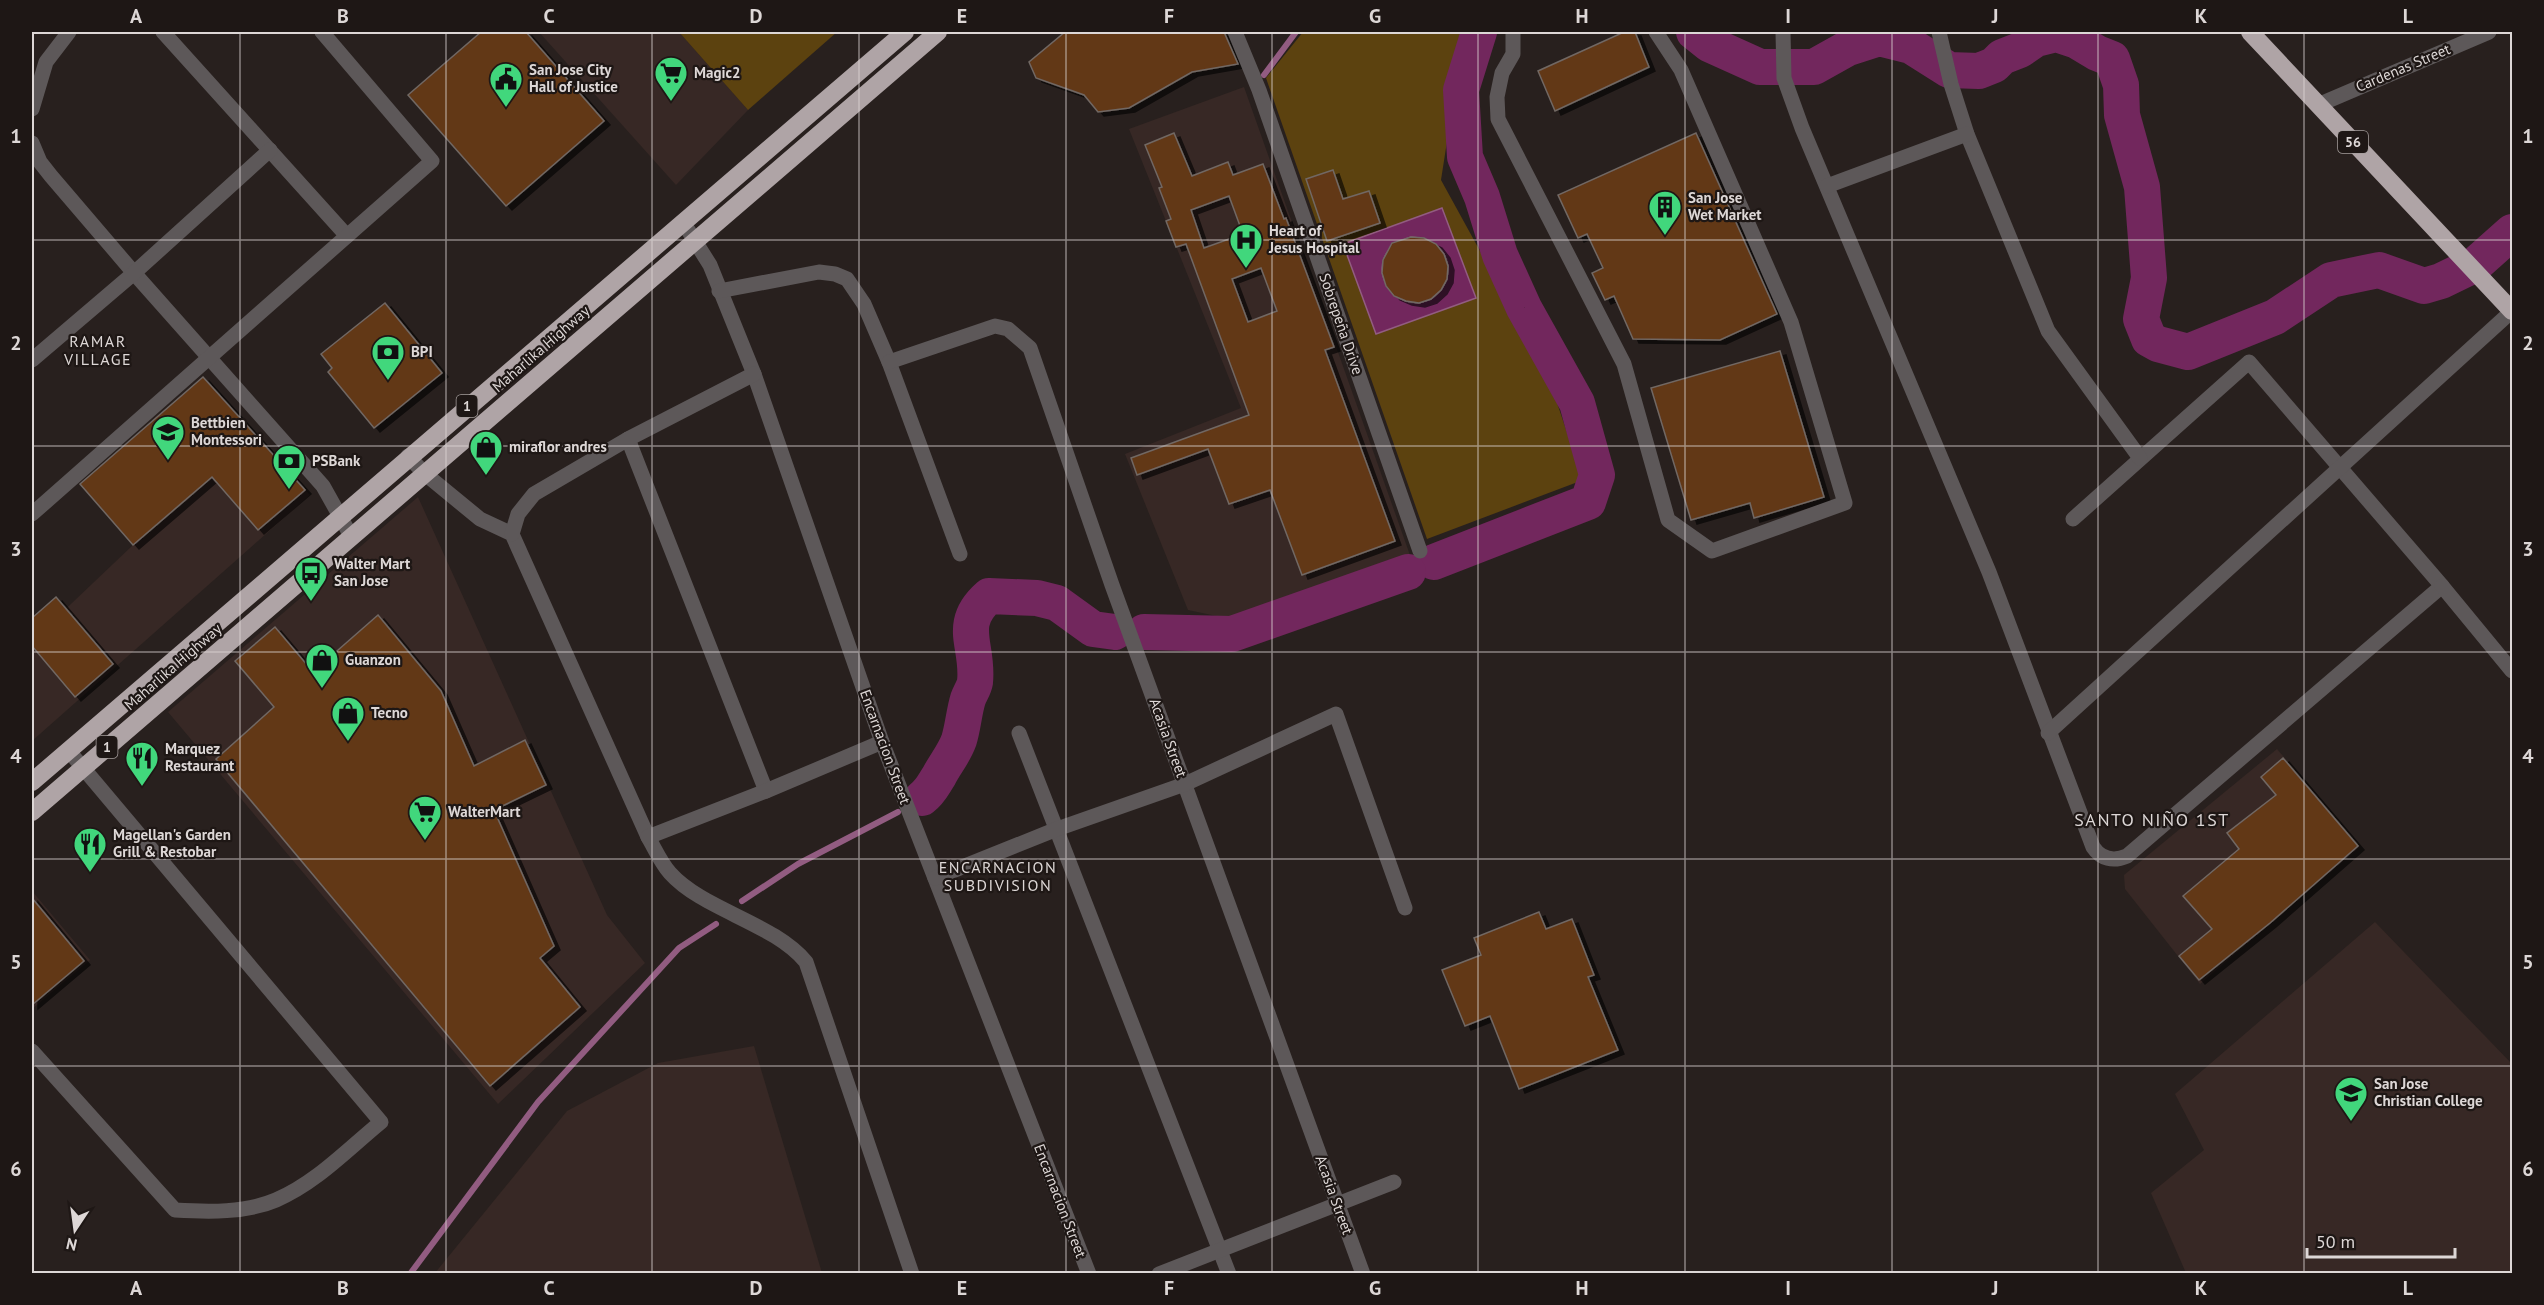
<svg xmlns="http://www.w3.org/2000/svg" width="2544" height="1305" viewBox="0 0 2544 1305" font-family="'PT Sans',sans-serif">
	<defs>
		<filter id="shadow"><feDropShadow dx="6" dy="4" stdDeviation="0" flood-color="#0009"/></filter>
	</defs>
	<rect width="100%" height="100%" fill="#28201e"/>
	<g fill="#372825">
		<polygon points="539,32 679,32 748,110 676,185"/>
		<polygon points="1244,87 1411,558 1245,622 1188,610 1125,454 1241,408 1129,129"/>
		<polygon points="257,438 310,495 32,741 32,641 133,545"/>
		<polygon points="418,497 607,915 645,963 498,1104 168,712"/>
		<polygon points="2277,749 2360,847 2200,984 2125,889 2124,875"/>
		<polygon points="32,891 90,960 32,1009"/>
		<polygon points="2375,922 2512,1064 2512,1273 2186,1273 2151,1193 2204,1150 2175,1094"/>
		<polygon points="754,1046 822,1273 435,1273 567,1111 658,1063"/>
	</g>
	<g fill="#5c420f">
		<polygon points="679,32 837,32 748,110"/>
		<polygon points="1303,32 1464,32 1441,180 1547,373 1583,480 1427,539 1266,78"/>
	</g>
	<path fill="#72275d" stroke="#925c81" stroke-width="1.5" fill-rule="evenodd" d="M 1442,208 L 1476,298 L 1376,334 L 1343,244 ZM 1411,237 C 1433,238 1454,254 1447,279 C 1445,286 1440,292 1434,297 C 1396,324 1352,255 1411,237 Z"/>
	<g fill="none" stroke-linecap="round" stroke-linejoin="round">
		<g stroke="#925c81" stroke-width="6">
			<polyline points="1264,75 1296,32"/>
			<polyline points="742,901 798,864 898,812"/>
			<polyline points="410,1274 538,1102 679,948 716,924"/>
		</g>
		<g stroke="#72275d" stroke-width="36">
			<polyline points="1694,32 1709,44 1760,67 1814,67 1848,48 1879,38 1911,46 1949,70 1979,71 1994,65 2002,57 2020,50 2036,39 2056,34 2077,41 2097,53 2112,59 2121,85 2122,115 2142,187 2149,278 2141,319 2149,339 2158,344 2188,352 2275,317 2331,280 2379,270 2424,286 2441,281 2476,264 2512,232"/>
			<polyline points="1434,562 1588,502 1597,475 1577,403 1524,308 1500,255 1482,197 1465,157 1461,90 1479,32"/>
			<polyline points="1144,632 1232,634 1408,572"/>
			<path d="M 922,798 C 931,791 933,785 939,776 C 945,764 954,754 959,740 C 963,727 964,712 968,699 C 970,693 974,688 975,682 C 979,645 956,625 989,596 L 1037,598 L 1057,603 L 1093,629 L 1115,632"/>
		</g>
	</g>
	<g fill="#623719" stroke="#716863" stroke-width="1.5" fill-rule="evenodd" filter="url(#shadow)">
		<polygon points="481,32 526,32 604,121 506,206 408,95"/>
		<polygon points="1065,32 1224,32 1238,64 1192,72 1129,108 1098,112 1084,95 1036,78 1029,62"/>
		<polygon points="1624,32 1635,32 1649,67 1555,111 1538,71"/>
		<path d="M 1174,133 L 1192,176 L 1228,162 L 1233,175 L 1263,164 L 1284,219 L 1286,218 L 1334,347 L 1325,350 L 1395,541 L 1302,575 L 1270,490 L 1229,504 L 1208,449 L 1137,475 L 1131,458 L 1249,415 L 1186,244 L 1176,247 L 1166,221 L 1171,219 L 1159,188 L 1162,187 L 1145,145 ZM 1229,196 L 1243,234 L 1204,248 L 1191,210 ZM 1261,268 L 1277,311 L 1248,322 L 1232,279 Z"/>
		<polygon points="1696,133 1777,314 1720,340 1633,339 1614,296 1605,300 1592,273 1603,268 1587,234 1578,238 1558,195"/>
		<polygon points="1333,170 1343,199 1369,191 1380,223 1327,241 1306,179"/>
		<polygon points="1411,237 1424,238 1436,244 1444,254 1448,266 1447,279 1441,290 1431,299 1419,303 1406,301 1394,296 1386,286 1382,273 1383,260 1392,243"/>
		<polygon points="385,303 442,373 374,428 328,372 332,368 321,354"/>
		<polygon points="1780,351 1824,497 1754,518 1750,503 1691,520 1651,388"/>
		<polygon points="203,377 305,490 258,530 212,477 133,545 80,484"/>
		<polygon points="56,597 113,664 75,697 32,646 32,618"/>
		<polygon points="378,615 441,691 474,766 525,740 546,785 494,810 554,946 540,958 580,1007 490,1086 216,759 274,707 235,661 275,627 313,672"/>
		<polygon points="2283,758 2358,846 2270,923 2199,980 2179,956 2212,929 2183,896 2239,849 2227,833 2276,795 2261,777"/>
		<polygon points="32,898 84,961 32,1005"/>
		<polygon points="1539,912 1546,929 1572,919 1594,975 1588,977 1618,1050 1519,1089 1490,1016 1465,1026 1442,970 1481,955 1474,938"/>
	</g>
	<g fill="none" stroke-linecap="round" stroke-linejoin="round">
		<g stroke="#5d5859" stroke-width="15">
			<polyline points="163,32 347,236"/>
			<polyline points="1235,32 1259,90 1420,551"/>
			<polyline points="1513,32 1513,54 1502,73 1497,97 1498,119 1624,364 1668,520 1712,551 1845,503 1791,322 1681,70 1656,32"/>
			<path d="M 1783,32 L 1784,78 L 1802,128 L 1989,572 L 2093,847 C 2101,859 2113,862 2127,856 L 2442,586 L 2249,362 L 2073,519"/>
			<polyline points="1939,32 1951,84 1967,134 2048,331 2140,458"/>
			<polyline points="2318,105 2489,32"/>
			<polyline points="32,109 46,62 69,32"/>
			<polyline points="32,143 40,162 51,176 134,273 323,486 351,536"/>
			<polyline points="1827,186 1967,134"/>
			<polyline points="683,222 710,265 754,374 882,742 1089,1274"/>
			<polyline points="719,291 819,272 835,274 847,279 864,304 889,362 960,554"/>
			<polyline points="32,360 134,273 270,150"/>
			<polyline points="889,362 995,326 1008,329 1030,348 1112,585 1363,1274"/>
			<polyline points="628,439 766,791"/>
			<path d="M 408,456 L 424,473 L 480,519 L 512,534 L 648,837 C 655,849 661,863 670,873 C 703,910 774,923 806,962 L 912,1274"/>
			<polyline points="32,514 432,161 322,32"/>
			<polyline points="512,534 518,514 534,494 628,439 754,374"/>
			<polyline points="2442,586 2512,671"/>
			<polyline points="1019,733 1229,1274"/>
			<polyline points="2048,733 2512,311"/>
			<polyline points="648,837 766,791 882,742"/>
			<polyline points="935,878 1057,829 1185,784 1336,714 1405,908"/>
			<path d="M 32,1051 L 175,1210 C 208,1212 246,1213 276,1200 C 316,1183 348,1149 381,1122 L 68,750"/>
			<polyline points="1159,1274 1394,1182"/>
		</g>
		<g stroke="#afa4a6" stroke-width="18">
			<polyline points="2250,32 2512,311"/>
			<polyline points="32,782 905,32"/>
			<polyline points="32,812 938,32"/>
		</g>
	</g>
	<path fill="none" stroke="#ddd7d6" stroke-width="1.5" stroke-opacity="0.55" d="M 240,32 L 240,1274M 446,32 L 446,1274M 652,32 L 652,1274M 859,32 L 859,1274M 1066,32 L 1066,1274M 1272,32 L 1272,1274M 1478,32 L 1478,1274M 1685,32 L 1685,1274M 1892,32 L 1892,1274M 2098,32 L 2098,1274M 2304,32 L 2304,1274M 32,240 L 2512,240M 32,446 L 2512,446M 32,652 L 2512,652M 32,859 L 2512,859M 32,1066 L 2512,1066"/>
	<defs>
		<symbol id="supermarket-pin" viewBox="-11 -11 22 30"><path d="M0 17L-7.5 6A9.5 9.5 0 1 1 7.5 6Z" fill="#41d77c" stroke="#1e1715"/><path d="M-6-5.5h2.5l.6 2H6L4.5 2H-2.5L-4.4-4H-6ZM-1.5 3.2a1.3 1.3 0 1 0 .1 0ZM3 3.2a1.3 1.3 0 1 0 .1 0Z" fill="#111"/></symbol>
		<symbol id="civic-pin" viewBox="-11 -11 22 30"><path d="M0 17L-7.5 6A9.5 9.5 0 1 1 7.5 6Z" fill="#41d77c" stroke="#1e1715"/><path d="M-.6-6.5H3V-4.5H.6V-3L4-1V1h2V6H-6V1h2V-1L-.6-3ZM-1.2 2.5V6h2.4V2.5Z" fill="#111"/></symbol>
		<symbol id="building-pin" viewBox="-11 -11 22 30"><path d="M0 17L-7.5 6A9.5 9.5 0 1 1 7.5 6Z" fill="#41d77c" stroke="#1e1715"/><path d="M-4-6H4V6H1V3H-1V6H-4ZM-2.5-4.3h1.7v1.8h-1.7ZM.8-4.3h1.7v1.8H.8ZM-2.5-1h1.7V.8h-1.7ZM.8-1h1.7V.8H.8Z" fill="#111"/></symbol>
		<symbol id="hospital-pin" viewBox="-11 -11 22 30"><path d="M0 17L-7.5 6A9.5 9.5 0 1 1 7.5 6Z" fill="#41d77c" stroke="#1e1715"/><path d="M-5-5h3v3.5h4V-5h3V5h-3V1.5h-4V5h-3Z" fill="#111"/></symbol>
		<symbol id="bank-pin" viewBox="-11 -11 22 30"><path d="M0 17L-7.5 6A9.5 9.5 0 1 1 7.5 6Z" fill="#41d77c" stroke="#1e1715"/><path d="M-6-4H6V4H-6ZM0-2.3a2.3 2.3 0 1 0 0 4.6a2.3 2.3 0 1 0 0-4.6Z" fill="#111"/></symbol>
		<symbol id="school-pin" viewBox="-11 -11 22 30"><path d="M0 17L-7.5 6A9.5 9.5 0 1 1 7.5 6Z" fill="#41d77c" stroke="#1e1715"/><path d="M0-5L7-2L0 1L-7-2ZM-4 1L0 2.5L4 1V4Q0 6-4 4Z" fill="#111"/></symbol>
		<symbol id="shop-pin" viewBox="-11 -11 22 30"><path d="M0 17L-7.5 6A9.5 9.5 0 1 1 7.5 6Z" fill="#41d77c" stroke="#1e1715"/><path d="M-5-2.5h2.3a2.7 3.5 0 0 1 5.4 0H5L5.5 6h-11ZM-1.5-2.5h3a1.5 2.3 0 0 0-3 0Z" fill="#111"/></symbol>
		<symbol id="bus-pin" viewBox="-11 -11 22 30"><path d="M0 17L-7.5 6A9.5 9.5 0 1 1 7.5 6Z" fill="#41d77c" stroke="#1e1715"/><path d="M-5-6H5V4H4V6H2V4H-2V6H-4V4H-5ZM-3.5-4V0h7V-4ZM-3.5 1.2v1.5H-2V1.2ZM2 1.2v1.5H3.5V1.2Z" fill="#111"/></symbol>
		<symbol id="restaurant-pin" viewBox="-11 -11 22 30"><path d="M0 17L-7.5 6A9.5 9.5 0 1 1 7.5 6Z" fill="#41d77c" stroke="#1e1715"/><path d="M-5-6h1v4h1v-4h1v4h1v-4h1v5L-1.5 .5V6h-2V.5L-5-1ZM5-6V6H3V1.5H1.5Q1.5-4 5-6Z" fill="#111"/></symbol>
		<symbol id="university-pin" viewBox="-11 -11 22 30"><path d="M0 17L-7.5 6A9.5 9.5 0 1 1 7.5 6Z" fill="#41d77c" stroke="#1e1715"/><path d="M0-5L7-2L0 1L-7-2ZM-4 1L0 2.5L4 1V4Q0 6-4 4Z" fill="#111"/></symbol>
	</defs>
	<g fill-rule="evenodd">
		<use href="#supermarket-pin" x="652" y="54" width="38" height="52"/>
		<use href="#civic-pin" x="487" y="60" width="38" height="52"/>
		<use href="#building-pin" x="1646" y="188" width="38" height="52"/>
		<use href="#hospital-pin" x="1227" y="221" width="38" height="52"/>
		<use href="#bank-pin" x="369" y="333" width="38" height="52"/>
		<use href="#school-pin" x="149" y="413" width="38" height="52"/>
		<use href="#shop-pin" x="467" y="428" width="38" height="52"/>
		<use href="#bank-pin" x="270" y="442" width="38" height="52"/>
		<use href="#bus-pin" x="292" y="554" width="38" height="52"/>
		<use href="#shop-pin" x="303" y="641" width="38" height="52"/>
		<use href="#shop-pin" x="329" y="694" width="38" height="52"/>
		<use href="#restaurant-pin" x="123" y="739" width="38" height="52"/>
		<use href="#supermarket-pin" x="406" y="793" width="38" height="52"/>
		<use href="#restaurant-pin" x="71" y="825" width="38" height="52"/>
		<use href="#university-pin" x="2332" y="1074" width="38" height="52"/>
	</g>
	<g text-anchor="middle" stroke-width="4.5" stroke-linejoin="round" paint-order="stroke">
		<g fill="#1e1715" stroke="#a49d9c" stroke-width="1.5">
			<rect x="2338" y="131" width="30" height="22" rx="4.5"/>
			<rect x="456.5" y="395" width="21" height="22" rx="4.5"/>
			<rect x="96.5" y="736" width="21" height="22" rx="4.5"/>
		</g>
		<g font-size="14" font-weight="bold" fill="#ddd7d6">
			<text x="2353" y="147">56</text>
			<text x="467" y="411">1</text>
			<text x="107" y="752">1</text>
		</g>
		<g font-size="15" fill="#ddd7d6" stroke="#1e1715">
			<text transform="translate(2403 68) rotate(-23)" y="5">Cardenas Street</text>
			<text transform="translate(1341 324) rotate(71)" y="5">Sobrepeña Drive</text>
			<text transform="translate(541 349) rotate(-41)" y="5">Maharlika Highway</text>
			<text transform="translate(173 667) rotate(-41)" y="5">Maharlika Highway</text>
			<text transform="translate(1168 738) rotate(70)" y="5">Acasia Street</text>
			<text transform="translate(885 747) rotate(70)" y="5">Encarnacion Street</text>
			<text transform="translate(1334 1195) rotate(70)" y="5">Acasia Street</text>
			<text transform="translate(1060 1201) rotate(69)" y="5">Encarnacion Street</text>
		</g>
		<g font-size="15" font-weight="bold" fill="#ddd7d6" stroke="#1e1715" text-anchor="start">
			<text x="529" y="75">San Jose City<tspan x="529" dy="17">Hall of Justice</tspan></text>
			<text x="694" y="78">Magic2</text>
			<text x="1688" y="203">San Jose<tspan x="1688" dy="17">Wet Market</tspan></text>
			<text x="1269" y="236">Heart of<tspan x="1269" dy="17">Jesus Hospital</tspan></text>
			<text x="411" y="357">BPI</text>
			<text x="191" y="428">Bettbien<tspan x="191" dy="17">Montessori</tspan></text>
			<text x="509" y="452">miraflor andres</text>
			<text x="312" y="466">PSBank</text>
			<text x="334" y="569">Walter Mart<tspan x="334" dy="17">San Jose</tspan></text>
			<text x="345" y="665">Guanzon</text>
			<text x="371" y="718">Tecno</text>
			<text x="165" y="754">Marquez<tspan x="165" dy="17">Restaurant</tspan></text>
			<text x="448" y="817">WalterMart</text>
			<text x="113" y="840">Magellan's Garden<tspan x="113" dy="17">Grill &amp; Restobar</tspan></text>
			<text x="2374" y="1089">San Jose<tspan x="2374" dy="17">Christian College</tspan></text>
		</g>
		<g font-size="16" letter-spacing="1.5" fill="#ddd7d6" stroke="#1e1715">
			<text x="98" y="347">RAMAR<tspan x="98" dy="18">VILLAGE</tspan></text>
			<text x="998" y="873">ENCARNACION<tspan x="998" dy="18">SUBDIVISION</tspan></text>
		</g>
		<g font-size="18" letter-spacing="1.5" fill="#ddd7d6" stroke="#1e1715">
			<text x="2152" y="826">SANTO NIÑO 1ST</text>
		</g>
	</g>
	<rect width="2544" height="1305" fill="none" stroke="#1e1715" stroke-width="66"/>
	<g transform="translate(75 1230) rotate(193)" stroke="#1e1715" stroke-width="4.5" paint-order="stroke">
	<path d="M0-4.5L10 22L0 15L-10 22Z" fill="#ddd7d6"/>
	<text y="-9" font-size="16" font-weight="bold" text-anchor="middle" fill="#ddd7d6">N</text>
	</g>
	<path d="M2307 1248v9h148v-9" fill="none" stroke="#ddd7d6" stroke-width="3"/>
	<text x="2316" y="1248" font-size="18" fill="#ddd7d6" stroke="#1e1715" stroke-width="4.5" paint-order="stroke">50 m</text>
	<rect x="33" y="33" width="2478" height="1239" fill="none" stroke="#ddd7d6" stroke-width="2"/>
	<g font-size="20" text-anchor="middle" font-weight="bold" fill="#ddd7d6">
		<text x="136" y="23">A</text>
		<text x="343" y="23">B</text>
		<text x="549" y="23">C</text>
		<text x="756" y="23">D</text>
		<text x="962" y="23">E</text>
		<text x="1169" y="23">F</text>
		<text x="1375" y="23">G</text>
		<text x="1582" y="23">H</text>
		<text x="1788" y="23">I</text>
		<text x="1995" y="23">J</text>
		<text x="2201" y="23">K</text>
		<text x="2408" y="23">L</text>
		<text x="16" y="143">1</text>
		<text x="2528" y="143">1</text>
		<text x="16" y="350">2</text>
		<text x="2528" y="350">2</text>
		<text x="16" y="556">3</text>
		<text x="2528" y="556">3</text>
		<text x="16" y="763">4</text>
		<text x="2528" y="763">4</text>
		<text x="16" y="969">5</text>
		<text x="2528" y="969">5</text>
		<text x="16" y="1176">6</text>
		<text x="2528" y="1176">6</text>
		<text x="136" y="1295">A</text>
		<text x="343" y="1295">B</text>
		<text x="549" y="1295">C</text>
		<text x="756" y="1295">D</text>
		<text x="962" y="1295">E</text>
		<text x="1169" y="1295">F</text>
		<text x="1375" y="1295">G</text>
		<text x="1582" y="1295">H</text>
		<text x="1788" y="1295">I</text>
		<text x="1995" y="1295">J</text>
		<text x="2201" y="1295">K</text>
		<text x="2408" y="1295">L</text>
	</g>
</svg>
